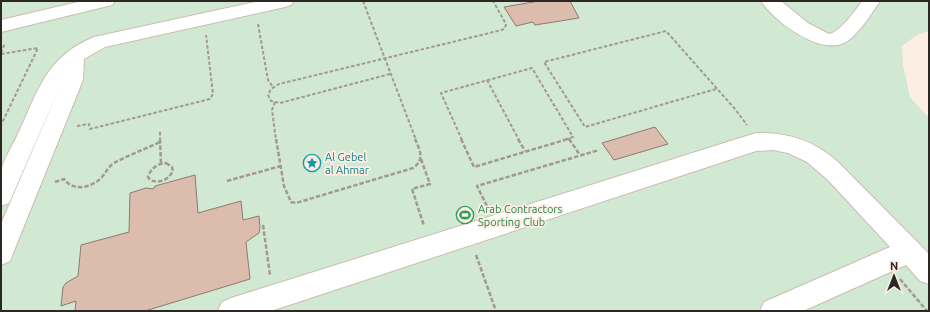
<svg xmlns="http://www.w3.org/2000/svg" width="930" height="312" viewBox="0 0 930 312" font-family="Ubuntu,sans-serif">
	<rect width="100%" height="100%" fill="#fceee2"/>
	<polygon fill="#d1e9d2" points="1,1 929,1 929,31 917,35 902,46 903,65 910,97 929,118 929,311 1,311"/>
	<g fill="#dcbdad" stroke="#8a7b73">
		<polygon points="539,1 570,1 579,18 535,25 533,22 516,26 504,7"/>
		<polygon points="655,127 668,144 614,160 602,143"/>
		<polygon points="195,175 198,213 241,201 243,220 259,216 260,227 259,233 246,242 250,279 145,311 75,311 76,301 61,306 63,287 66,283 78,276 81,245 129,232 130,193 146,188 153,189 155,186"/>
	</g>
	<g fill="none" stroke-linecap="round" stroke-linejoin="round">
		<defs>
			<g id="minor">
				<polygon points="82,1 115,1 112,5 1,32 1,20"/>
				<path d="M 259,1 L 294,1 L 291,5 L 285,7 L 105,47 L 84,59 L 83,80 L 13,253 L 10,261 L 1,265 L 1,224 L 61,84 L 9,203 L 1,206 C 1,195 0,183 1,172 C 2,162 13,145 17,136 C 38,92 45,57 94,37 Z"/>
				<path d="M 761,1 L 781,1 L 808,23 L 829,34 C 840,32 856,10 862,1 L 880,1 C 872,13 857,37 844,43 C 819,55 774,21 761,1 Z"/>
				<path d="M 756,133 C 787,132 813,140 837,161 L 929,254 L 929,284 L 920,281 L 906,265 L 803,311 L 760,311 L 764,302 L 890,247 L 828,180 L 807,162 L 788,153 L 773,150 L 756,151 L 271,311 L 218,311 L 222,302 L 231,298 Z"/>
			</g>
		</defs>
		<use href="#minor" stroke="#cabdb1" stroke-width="2"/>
		<g stroke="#a49990" stroke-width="2" stroke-dasharray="3.5 2" stroke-linecap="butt">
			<polyline points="363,1 416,140"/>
			<polyline points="258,24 268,80 273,87"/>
			<polyline points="1,53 5,43"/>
			<polyline points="1,54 38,48 1,125"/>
			<polyline points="390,74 280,103 271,101 268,95 271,89 279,84 502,30 505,28 506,24 493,1"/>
			<polyline points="487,80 519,140"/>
			<polyline points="716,89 585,127 544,62 666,31 735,109 747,125"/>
			<polyline points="275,102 272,110 276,140"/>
			<polyline points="77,126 89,124 90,129 210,99 213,94 206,35"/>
			<polyline points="160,132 160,140"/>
			<polyline points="569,138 570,140"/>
			<polyline points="462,140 441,93 532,68 573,137 564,140"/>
		</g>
		<g stroke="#a49990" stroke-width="2.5" stroke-dasharray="4.5 2" stroke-linecap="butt">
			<polyline points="160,139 161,164"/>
			<path d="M 276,139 L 284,186 L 291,202 L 296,203 L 413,168 C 425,160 420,150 415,139"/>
			<polyline points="461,139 474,167 568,139"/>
			<polyline points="518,139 525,151"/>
			<polyline points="569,139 580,155"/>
			<polyline points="421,159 430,184 412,189 424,226"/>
			<path d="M 166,163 L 172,167 L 173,171 C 168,180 160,184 150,180 L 148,177 C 151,168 157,164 166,163 Z"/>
			<polyline points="227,181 281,166"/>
			<path d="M 55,182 L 64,179 C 73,192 92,188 102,177 C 107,171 108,167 114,163 C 129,155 145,149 160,142"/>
			<polyline points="487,206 477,186 599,150"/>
			<polyline points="263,225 270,275"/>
			<polyline points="476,255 496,311"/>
			<polyline points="900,279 927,311"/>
		</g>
		<use href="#minor" fill="#fff" fill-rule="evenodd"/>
	</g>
	<defs>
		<symbol id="sight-ring" viewBox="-11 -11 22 22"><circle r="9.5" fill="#fceee2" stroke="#0f9aa8" stroke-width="1.5"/><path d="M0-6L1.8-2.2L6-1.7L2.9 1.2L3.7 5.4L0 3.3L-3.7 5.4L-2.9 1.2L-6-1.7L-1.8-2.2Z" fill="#0f9aa8"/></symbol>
		<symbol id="stadium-ring" viewBox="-11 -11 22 22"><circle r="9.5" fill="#fceee2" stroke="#2e9e5b" stroke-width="1.5"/><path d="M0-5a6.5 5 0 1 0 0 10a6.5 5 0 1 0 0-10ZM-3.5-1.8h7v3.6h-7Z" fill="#2e9e5b"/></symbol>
	</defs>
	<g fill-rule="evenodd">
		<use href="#sight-ring" x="302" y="153" width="20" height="20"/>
		<use href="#stadium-ring" x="455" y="205" width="20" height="20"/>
	</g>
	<g text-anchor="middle" stroke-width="3.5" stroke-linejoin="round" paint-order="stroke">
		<g font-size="11" fill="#0d838f" stroke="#fceee2" text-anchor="start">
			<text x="325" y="161">Al Gebel<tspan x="325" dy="13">al Ahmar</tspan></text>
		</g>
		<g font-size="11" fill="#27864d" stroke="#fceee2" text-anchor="start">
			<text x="478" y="213">Arab Contractors<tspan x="478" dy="13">Sporting Club</tspan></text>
		</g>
	</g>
	<rect width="930" height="312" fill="none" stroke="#2c2722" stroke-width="4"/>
	<g transform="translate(894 276)" stroke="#fceee2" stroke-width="3" paint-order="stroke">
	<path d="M0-3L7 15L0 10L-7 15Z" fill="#2c2722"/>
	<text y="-6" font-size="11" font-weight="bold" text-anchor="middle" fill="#2c2722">N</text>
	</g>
</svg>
